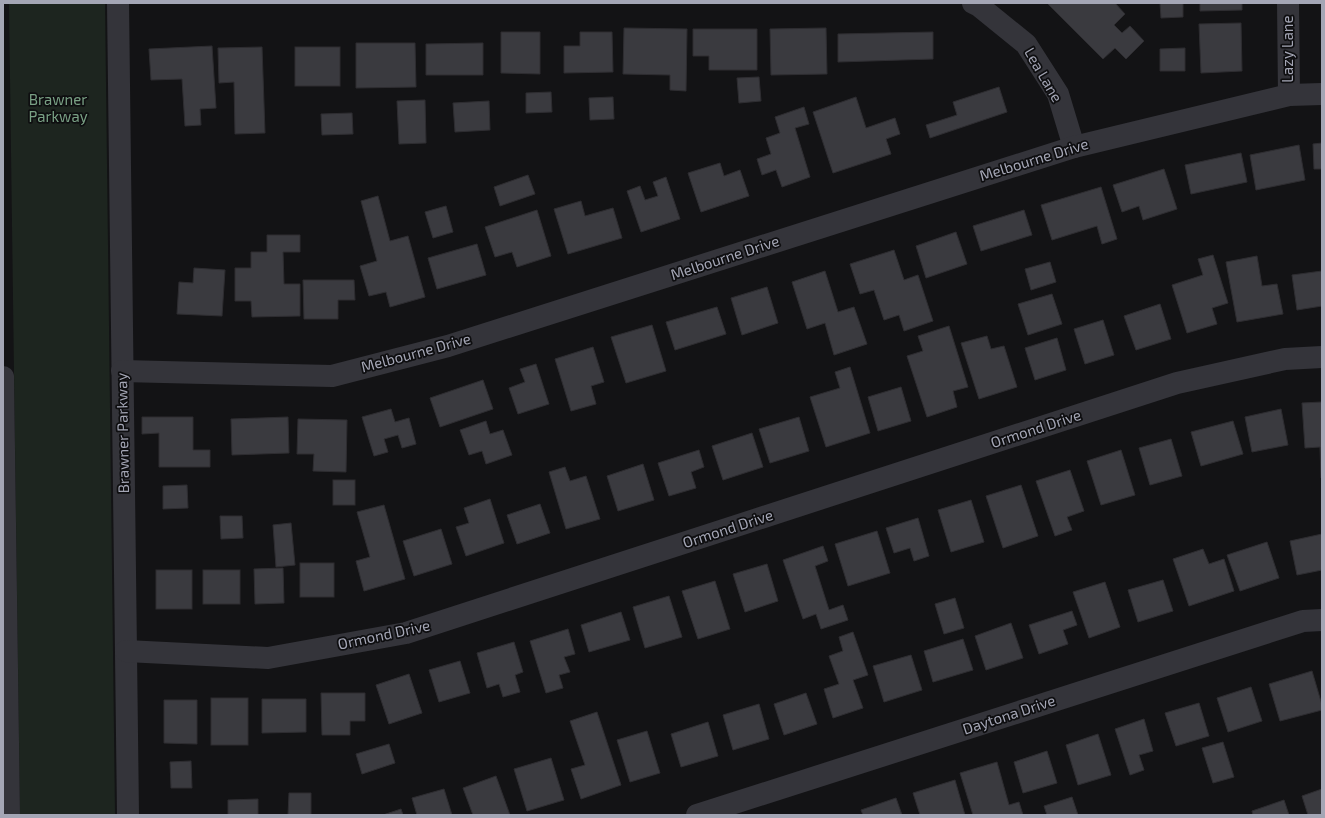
<svg xmlns="http://www.w3.org/2000/svg" width="1325" height="818" viewBox="0 0 1325 818" font-family="'Exo 2',sans-serif">
	<rect width="100%" height="100%" fill="#131315"/>
	<polygon fill="#1d251f" points="9,3 105,3 115,815 20,815"/>
	<g fill="#3a3a3f" stroke="#2e2d31">
		<polygon points="1047,3 1115,3 1125,14 1114,25 1122,33 1130,26 1144,41 1126,59 1115,48 1103,59"/>
		<polygon points="1160,3 1183,3 1183,17 1161,18"/>
		<polygon points="1200,3 1242,3 1242,10 1200,11"/>
		<polygon points="1241,23 1242,71 1201,73 1199,24"/>
		<polygon points="624,28 687,29 686,91 670,90 670,75 623,74"/>
		<polygon points="826,28 827,74 771,75 770,29"/>
		<polygon points="693,29 757,29 757,70 709,70 709,56 693,56"/>
		<polygon points="501,32 540,32 540,74 501,73"/>
		<polygon points="580,32 612,32 613,72 564,73 564,46 580,46"/>
		<polygon points="933,32 933,59 838,62 838,34"/>
		<polygon points="356,43 415,43 416,87 356,88"/>
		<polygon points="483,43 483,75 426,75 426,44"/>
		<polygon points="212,46 216,108 200,109 201,125 185,126 182,79 151,80 149,49"/>
		<polygon points="262,47 265,133 235,134 234,82 219,83 218,48"/>
		<rect x="295" y="47" width="45" height="39"/>
		<polygon points="1185,48 1185,71 1160,71 1160,49"/>
		<polygon points="759,77 761,101 739,103 737,78"/>
		<polygon points="999,87 1007,112 930,138 926,125 957,115 953,102"/>
		<polygon points="551,92 552,112 526,113 526,93"/>
		<polygon points="613,97 614,119 590,120 589,98"/>
		<polygon points="856,97 866,128 895,118 900,134 886,139 891,154 833,173 813,112"/>
		<polygon points="425,100 426,143 399,144 397,101"/>
		<polygon points="489,101 490,130 455,132 453,103"/>
		<polygon points="804,107 809,124 795,128 810,177 782,187 776,170 762,175 757,159 771,154 766,138 780,133 775,117"/>
		<polygon points="352,113 353,134 322,135 321,114"/>
		<polygon points="1322,143 1322,169 1314,169 1313,144"/>
		<polygon points="1299,145 1305,180 1256,190 1250,155"/>
		<polygon points="1241,153 1247,182 1191,194 1185,165"/>
		<polygon points="720,163 724,176 740,170 749,196 701,212 688,173"/>
		<polygon points="1164,169 1177,209 1143,220 1139,206 1122,212 1113,185"/>
		<polygon points="528,175 535,194 500,206 494,187"/>
		<polygon points="666,177 680,219 641,232 627,191 640,186 645,200 658,196 653,182"/>
		<polygon points="1101,187 1117,239 1102,244 1097,226 1052,240 1041,205"/>
		<polygon points="378,196 390,241 408,236 425,297 390,307 386,292 369,296 360,266 377,261 361,201"/>
		<polygon points="581,201 585,216 613,208 622,238 568,254 554,209"/>
		<polygon points="446,206 453,232 433,238 425,212"/>
		<polygon points="537,210 551,256 517,267 512,252 495,257 485,227"/>
		<polygon points="1024,210 1032,235 981,251 973,226"/>
		<polygon points="956,232 967,264 926,278 916,246"/>
		<polygon points="267,235 300,235 300,252 283,252 284,284 300,284 300,316 252,317 251,301 235,301 235,268 251,268 251,252 267,252"/>
		<polygon points="477,244 486,275 437,289 428,258"/>
		<polygon points="894,250 904,280 918,275 933,321 904,331 899,315 884,320 874,290 860,294 850,264"/>
		<polygon points="1213,255 1228,303 1212,308 1217,324 1187,333 1172,285 1203,275 1198,259"/>
		<polygon points="1257,256 1262,286 1277,284 1283,314 1237,322 1226,262"/>
		<polygon points="1050,262 1056,282 1031,290 1025,269"/>
		<polygon points="194,268 225,270 222,316 177,314 179,282 193,283"/>
		<polygon points="825,271 838,312 854,307 867,344 834,355 825,323 807,329 792,282"/>
		<polygon points="1322,271 1322,306 1297,310 1292,275"/>
		<polygon points="303,280 354,280 355,300 338,300 338,319 304,319"/>
		<polygon points="767,287 778,323 742,335 731,298"/>
		<polygon points="1052,294 1062,324 1028,335 1018,304"/>
		<polygon points="1160,304 1171,339 1136,350 1124,316"/>
		<polygon points="717,307 726,334 675,350 666,322"/>
		<polygon points="1103,320 1114,355 1085,364 1074,329"/>
		<polygon points="652,325 666,371 626,383 611,337"/>
		<polygon points="949,326 968,387 953,391 957,407 927,417 907,356 923,351 918,336"/>
		<polygon points="987,336 991,349 1004,346 1017,387 979,399 961,343"/>
		<polygon points="1057,338 1066,370 1035,380 1025,348"/>
		<polygon points="593,347 604,382 591,386 596,404 571,411 555,359"/>
		<polygon points="536,364 549,404 518,414 509,388 525,382 520,369"/>
		<polygon points="850,367 870,433 826,447 810,397 840,388 835,372"/>
		<polygon points="483,380 493,409 440,427 430,398"/>
		<polygon points="901,387 911,421 878,431 868,397"/>
		<polygon points="1322,402 1322,478 1321,478 1320,447 1305,448 1302,403"/>
		<polygon points="391,409 395,422 409,418 416,444 402,448 398,435 384,439 388,452 374,456 362,417"/>
		<polygon points="1281,409 1288,445 1252,452 1245,417"/>
		<polygon points="142,417 193,417 193,450 210,450 210,467 159,467 159,433 142,434"/>
		<polygon points="288,417 289,453 232,455 231,419"/>
		<polygon points="799,417 809,451 770,463 759,429"/>
		<polygon points="298,419 347,420 346,472 313,471 314,454 297,454"/>
		<polygon points="486,421 490,434 503,430 512,455 486,464 482,451 469,455 460,430"/>
		<polygon points="1233,421 1243,454 1201,466 1191,432"/>
		<polygon points="752,433 763,467 723,480 712,446"/>
		<polygon points="1171,439 1182,476 1150,485 1139,448"/>
		<polygon points="699,450 704,467 691,472 696,488 669,496 658,463"/>
		<polygon points="1121,450 1135,495 1101,505 1087,461"/>
		<polygon points="643,464 654,500 618,511 607,476"/>
		<polygon points="565,467 570,481 586,476 600,519 566,529 549,472"/>
		<polygon points="1070,470 1084,511 1067,517 1072,530 1055,536 1036,481"/>
		<rect x="333" y="480" width="22" height="25"/>
		<polygon points="187,485 188,508 163,509 163,486"/>
		<polygon points="1021,485 1038,536 1003,548 986,496"/>
		<polygon points="490,499 504,543 466,556 456,527 469,523 464,508"/>
		<polygon points="971,500 984,542 951,552 938,510"/>
		<polygon points="540,504 550,533 517,544 507,515"/>
		<polygon points="384,505 405,579 364,591 356,561 370,557 357,512"/>
		<polygon points="220,516 242,516 243,538 221,539"/>
		<polygon points="918,518 929,556 914,561 910,548 894,553 886,528"/>
		<polygon points="291,523 295,565 276,567 273,525"/>
		<polygon points="441,529 452,564 414,576 403,541"/>
		<polygon points="877,531 890,573 848,586 835,544"/>
		<polygon points="1322,534 1322,570 1297,575 1290,541"/>
		<polygon points="1267,542 1279,578 1240,591 1227,555"/>
		<polygon points="823,546 828,561 815,566 829,610 843,605 848,620 821,629 816,614 803,619 783,560"/>
		<polygon points="1203,549 1209,564 1224,559 1234,591 1189,606 1173,559"/>
		<rect x="300" y="563" width="34" height="34"/>
		<polygon points="767,564 778,601 745,612 733,574"/>
		<polygon points="283,568 284,603 255,604 254,569"/>
		<rect x="156" y="570" width="36" height="39"/>
		<rect x="203" y="570" width="37" height="34"/>
		<polygon points="1163,580 1173,611 1138,622 1128,590"/>
		<polygon points="715,581 730,629 698,639 682,591"/>
		<polygon points="1105,582 1120,627 1089,638 1073,592"/>
		<polygon points="669,596 682,637 645,648 633,607"/>
		<polygon points="955,598 964,628 944,634 935,604"/>
		<polygon points="1072,611 1077,625 1063,630 1068,644 1039,654 1029,625"/>
		<polygon points="621,612 630,640 589,652 581,625"/>
		<polygon points="1011,623 1023,658 986,670 975,636"/>
		<polygon points="568,629 575,654 564,657 570,672 559,675 563,688 546,693 530,641"/>
		<polygon points="853,632 868,675 853,680 863,708 833,718 824,689 839,684 829,656 843,651 839,637"/>
		<polygon points="963,639 973,670 933,682 924,651"/>
		<polygon points="514,642 523,672 515,675 520,692 503,697 499,684 487,688 477,653"/>
		<polygon points="911,655 922,690 884,702 873,666"/>
		<polygon points="460,661 470,693 439,702 429,670"/>
		<polygon points="1312,671 1322,705 1322,710 1280,721 1269,684"/>
		<polygon points="409,674 422,713 389,724 376,685"/>
		<polygon points="1251,687 1262,721 1228,732 1217,698"/>
		<polygon points="321,693 365,693 365,721 350,721 350,735 322,735"/>
		<polygon points="806,693 817,724 784,735 774,704"/>
		<rect x="211" y="698" width="37" height="47"/>
		<polygon points="262,699 306,699 306,732 262,733"/>
		<polygon points="164,700 197,700 197,744 164,743"/>
		<polygon points="1199,703 1209,736 1176,746 1165,713"/>
		<polygon points="759,704 769,739 733,750 723,715"/>
		<polygon points="597,712 621,785 581,799 571,769 585,765 570,721"/>
		<polygon points="1144,719 1153,751 1139,755 1144,770 1130,775 1115,729"/>
		<polygon points="708,722 718,756 681,767 671,734"/>
		<polygon points="647,731 660,773 630,782 617,740"/>
		<polygon points="1098,734 1111,775 1078,785 1066,745"/>
		<polygon points="1223,742 1234,777 1213,783 1202,748"/>
		<polygon points="389,744 395,763 362,774 356,754"/>
		<polygon points="1047,751 1057,783 1023,793 1014,762"/>
		<polygon points="551,758 564,800 527,811 514,769"/>
		<polygon points="191,761 192,788 171,788 170,762"/>
		<polygon points="997,762 1009,805 1019,802 1023,815 973,815 960,773"/>
		<polygon points="496,776 510,815 473,815 463,788"/>
		<polygon points="955,780 965,815 920,815 913,793"/>
		<polygon points="444,789 452,815 417,815 412,798"/>
		<polygon points="1322,789 1322,815 1308,815 1302,796"/>
		<polygon points="289,793 311,793 311,815 288,815"/>
		<polygon points="1072,797 1078,815 1047,815 1044,806"/>
		<polygon points="896,798 902,815 863,815 861,810"/>
		<polygon points="258,799 258,815 228,815 228,800"/>
		<polygon points="1284,800 1289,815 1253,815 1252,811"/>
		<polygon points="401,809 403,815 383,815"/>
	</g>
	<g fill="none" stroke-linecap="round" stroke-linejoin="round">
		<g stroke="#34343a" stroke-width="22">
			<polyline points="118,3 128,815"/>
			<polyline points="973,3 979,6 1026,44 1058,94 1074,147"/>
			<polyline points="1288,3 1289,95"/>
			<polyline points="122,371 332,376 448,346 1074,147 1289,95 1322,94"/>
			<polyline points="3,377 9,815"/>
			<polyline points="126,651 268,658 406,633 1177,383 1285,359 1322,357"/>
			<polyline points="697,815 1303,621 1322,620"/>
		</g>
	</g>
	<g text-anchor="middle" stroke-width="3.5" stroke-linejoin="round" paint-order="stroke">
		<g font-size="15" fill="#a4a6b5" stroke="#0e0e10">
			<text transform="translate(1288 49) rotate(-90)" y="5">Lazy Lane</text>
			<text transform="translate(1043 75) rotate(60)" y="5">Lea Lane</text>
			<text transform="translate(1034 160) rotate(-17)" y="5">Melbourne Drive</text>
			<text transform="translate(725 258) rotate(-18)" y="5">Melbourne Drive</text>
			<text transform="translate(416 353) rotate(-15)" y="5">Melbourne Drive</text>
			<text transform="translate(1036 429) rotate(-18)" y="5">Ormond Drive</text>
			<text transform="translate(123 433) rotate(-91)" y="5">Brawner Parkway</text>
			<text transform="translate(728 529) rotate(-18)" y="5">Ormond Drive</text>
			<text transform="translate(384 635) rotate(-12)" y="5">Ormond Drive</text>
			<text transform="translate(1009 715) rotate(-18)" y="5">Daytona Drive</text>
		</g>
		<g font-size="15" fill="#7aa185" stroke="#0e0e10">
			<text x="58" y="105">Brawner<tspan x="58" dy="17">Parkway</tspan></text>
		</g>
	</g>
	<rect width="1325" height="818" fill="none" stroke="#a4a6b5" stroke-width="8"/>
</svg>
